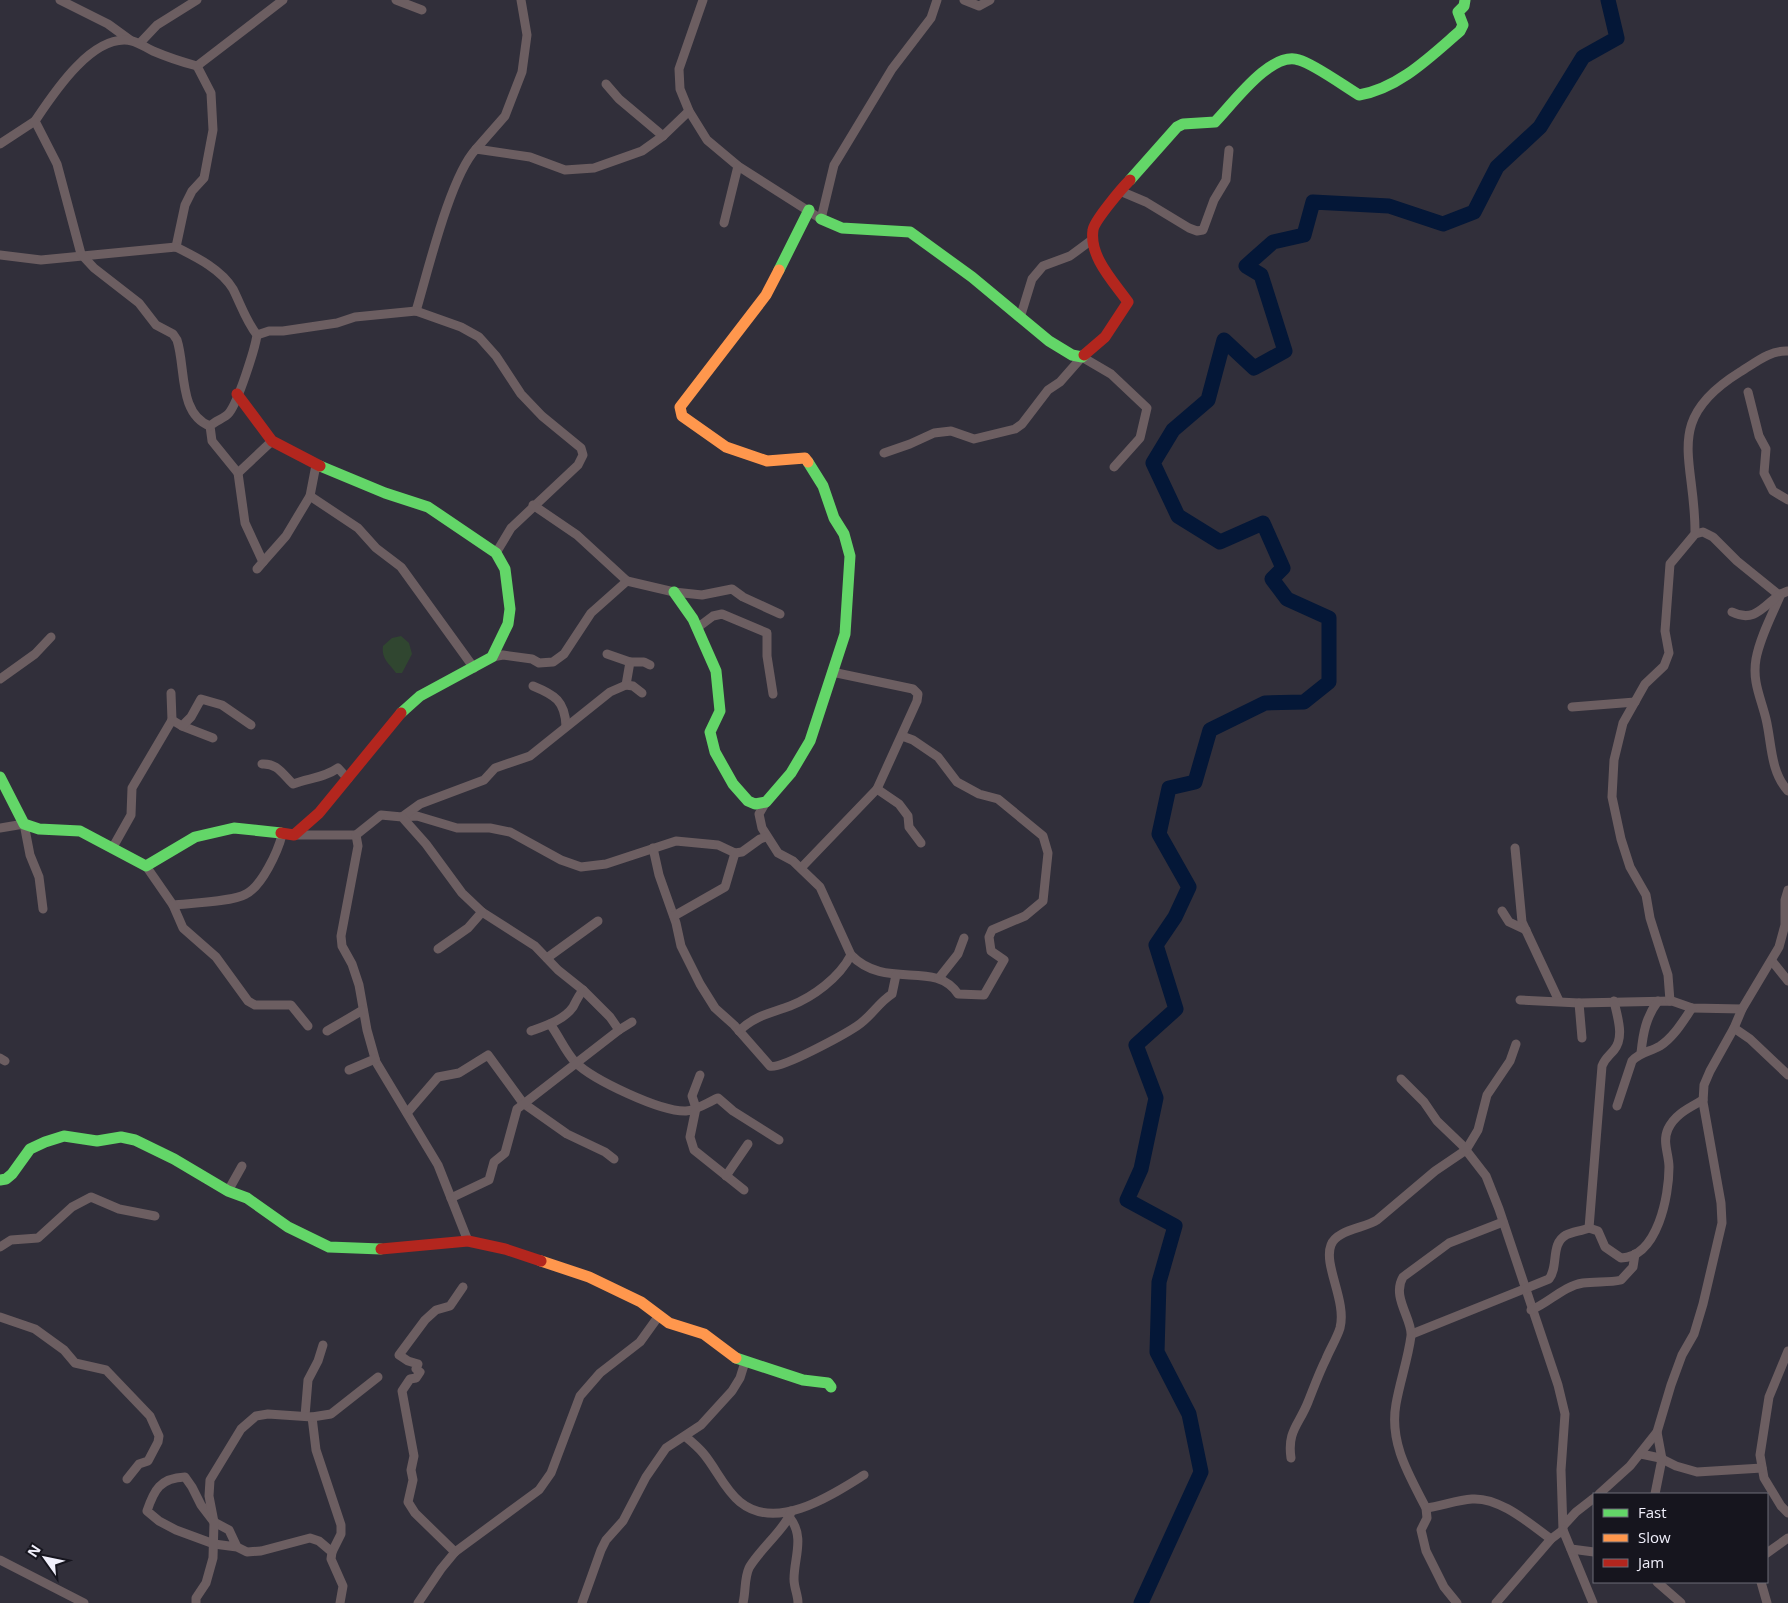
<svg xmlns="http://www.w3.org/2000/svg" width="1788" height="1603" viewBox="0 0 1788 1603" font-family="'Open Sans',sans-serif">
	<rect width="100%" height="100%" fill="#312f3a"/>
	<path fill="#304630" d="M 401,636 L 409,643 L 412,654 L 402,673 L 396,673 C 390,664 381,659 383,646 L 392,638 Z"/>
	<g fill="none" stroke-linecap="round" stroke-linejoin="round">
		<polyline stroke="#041737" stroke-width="15" points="1141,1603 1201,1472 1189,1414 1157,1352 1159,1282 1175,1226 1127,1200 1141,1169 1156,1098 1136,1045 1176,1009 1156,945 1175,917 1189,887 1159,834 1169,788 1195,782 1210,730 1265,703 1304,702 1329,682 1329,618 1287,599 1272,579 1283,568 1263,523 1220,542 1178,516 1153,463 1173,430 1208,400 1224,340 1254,368 1285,351 1261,275 1246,266 1273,242 1304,235 1313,202 1389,206 1443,224 1474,212 1497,167 1540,127 1583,57 1617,38 1608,0"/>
		<g stroke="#6c5e61" stroke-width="9">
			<polyline points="60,0 108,24 130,40"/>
			<polyline points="396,0 422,10"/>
			<polyline points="703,0 679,69 680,89 689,111 707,140 738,166 821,219 834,165 892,69 931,18 937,0"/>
			<polyline points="964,0 979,6 990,0"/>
			<polyline points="140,43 157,25 197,0"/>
			<polyline points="606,84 619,99 663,136"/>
			<polyline points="0,144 35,121"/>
			<polyline points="476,149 505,116 522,72 527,35 521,0"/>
			<polyline points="1120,191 1146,202 1189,228 1197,231 1203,230 1214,200 1226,180 1229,150"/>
			<polyline points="724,223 738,166"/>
			<polyline points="176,247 185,205 192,191 204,178 213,130 211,93 197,66"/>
			<path d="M 0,255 L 41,260 L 176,247 C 196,257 221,269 233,289 C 241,305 246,321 257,335 C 255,349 238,402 229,413 C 224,419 216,420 210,426 L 212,441 L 238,473 L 245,523 L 263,562 L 257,569"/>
			<path d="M 416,311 C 428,271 450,177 476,149 L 530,157 L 565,170 L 594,168 L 642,151 L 663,136 L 689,111"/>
			<polyline points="1020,318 1032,279 1043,266 1070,256 1093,239"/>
			<polyline points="257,335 269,331 283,331 337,323 355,317 416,311 461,327 479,337 496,356 521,394 542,416 581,448 583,455 578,465 511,528 496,553"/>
			<polyline points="1748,392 1759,436 1766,449 1764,473 1773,491 1788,500"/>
			<path d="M 210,426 C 178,414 186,367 177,340 L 173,334 L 156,325 L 139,303 L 94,268 L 81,254 L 57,164 L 35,121 C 53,94 93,32 132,41 C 140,43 146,48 153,51 C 167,57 182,62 197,66 L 283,0"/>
			<polyline points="884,453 910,444 934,433 951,431 974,439 1015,429 1022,424 1048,390 1060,382 1082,357 1111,374 1147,408 1140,438 1114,467"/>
			<polyline points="238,473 272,441"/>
			<polyline points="310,496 358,528 376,548 401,567 474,668"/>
			<polyline points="533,505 577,535 627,581"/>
			<polyline points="1695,534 1703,532 1713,537 1737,561 1779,595"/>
			<polyline points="263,562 286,536 310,496 316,465"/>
			<path d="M 1788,591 L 1781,594 C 1772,615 1760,637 1756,659 C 1752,682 1761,698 1766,719 C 1772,744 1770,771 1788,791"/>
			<path d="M 1732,612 C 1754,623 1763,607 1780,594"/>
			<polyline points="697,628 713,616 722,614 767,633 767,656 773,694"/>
			<polyline points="607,654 630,662"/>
			<polyline points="492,657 503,655 532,659 539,663 553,662 564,654 591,613 627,581 674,592 702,595 732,589 743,597 780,614"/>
			<polyline points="0,679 35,654 51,637"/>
			<polyline points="626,685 630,662 644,662 650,665"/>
			<path d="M 533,686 C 555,695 565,701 566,726"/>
			<polyline points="171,693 172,720"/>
			<polyline points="1572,707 1635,702"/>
			<polyline points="182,726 213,738"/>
			<path d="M 262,764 C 278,763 283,775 293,784 C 309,778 324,778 338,768 L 348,779"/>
			<polyline points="877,789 899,804 908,816 909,827 921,843"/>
			<path d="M 766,802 L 759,814 L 762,828 L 778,853 L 793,861 L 820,887 L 851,955 C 886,991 935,959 958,994 L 984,995 L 1004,960 L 991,951 L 989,937 L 992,930 L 1025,916 L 1043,901 L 1048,853 L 1043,836 L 998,799 L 979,794 L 957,782 L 938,757 L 913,740 L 902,736"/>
			<polyline points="402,817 417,816 457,828 490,828 510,832 561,860 581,867 606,864 676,841 718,845 735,853 742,852 760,839 766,837"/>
			<polyline points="402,817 420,804 484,780 495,768 530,756 610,692 626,685 633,686 642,693"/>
			<polyline points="0,828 24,824 30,855 39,877 43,909"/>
			<polyline points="294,835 356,835 358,846 341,936 342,946 352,964 359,985 367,1030 376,1062 438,1165 468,1241"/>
			<path d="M 356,835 L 381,815 L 402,817 L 426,844 L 462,893 L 482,912 L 535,946 L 558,970 L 583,990 C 579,995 576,1001 573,1007 C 564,1020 545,1026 531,1031"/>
			<polyline points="113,847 131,815 132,788 172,720 182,726 191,717 201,699 222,705 251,725"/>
			<path d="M 653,848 L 659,875 L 676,923 L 681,946 L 700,984 L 715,1008 L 734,1025 L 770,1066 C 780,1070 845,1034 857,1026 C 871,1017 878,1003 892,994 L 896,975"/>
			<polyline points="1515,848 1522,922 1559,1001"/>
			<path d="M 146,866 L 173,905 C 191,903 232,902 246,894 C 262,886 278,851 282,835"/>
			<polyline points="801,868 877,789 917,701 918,694 913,689 832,672"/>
			<polyline points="173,905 183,928 216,957 248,1001 255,1005 291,1005 308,1026"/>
			<polyline points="1502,911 1509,922 1526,930"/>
			<polyline points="674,916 725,887 735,853"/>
			<polyline points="438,949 468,928 482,912"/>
			<polyline points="547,958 598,921"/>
			<polyline points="1772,961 1788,981"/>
			<polyline points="939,978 958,954 964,938"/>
			<polyline points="583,990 610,1017 619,1030"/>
			<polyline points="1520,1000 1579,1003 1672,1001 1692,1008 1742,1009"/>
			<path d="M 1670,1001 L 1668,975 L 1650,918 L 1646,895 L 1630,867 L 1621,839 L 1612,797 L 1614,760 L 1623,723 L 1645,684 L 1664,666 L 1669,653 L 1665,631 L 1670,564 L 1695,534 C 1696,459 1661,421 1740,372 C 1755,363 1770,350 1788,351"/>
			<polyline points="1579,1003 1582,1038"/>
			<path d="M 550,1024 C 559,1036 565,1051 575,1062 C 593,1080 661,1112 686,1111 C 697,1110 708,1102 718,1098 L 733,1111 L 779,1140"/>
			<polyline points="1734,1028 1750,1039 1788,1075"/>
			<polyline points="327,1031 363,1010"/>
			<path d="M 739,1031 C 754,1016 771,1013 790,1006 C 813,997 839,978 851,955"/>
			<path d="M 1641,1053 C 1643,1033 1646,1017 1658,1001"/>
			<polyline points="0,1058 5,1061"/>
			<polyline points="349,1070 375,1059"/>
			<polyline points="700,1075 692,1096 696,1108 690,1137 694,1150 744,1190"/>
			<polyline points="1401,1079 1424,1102 1437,1121 1462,1145 1486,1176 1499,1209 1558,1385 1565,1414 1561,1470 1563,1530 1593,1603"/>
			<path d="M 1617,1106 L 1632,1061 C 1640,1052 1650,1052 1660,1046 C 1674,1037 1683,1021 1692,1008"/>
			<polyline points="407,1113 438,1077 459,1073 488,1055 523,1103 567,1134 605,1152 614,1159"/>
			<polyline points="726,1176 748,1144"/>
			<polyline points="228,1191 242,1166"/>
			<polyline points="451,1198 489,1180 494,1162 505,1153 517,1109 619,1030 632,1022"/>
			<path d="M 1589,1228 L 1598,1231 L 1605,1247 L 1621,1258 C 1658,1257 1669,1195 1669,1167 C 1669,1154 1662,1142 1668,1129 C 1675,1114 1689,1108 1703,1100"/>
			<polyline points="0,1247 11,1240 38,1238 72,1207 91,1197 119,1209 155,1216"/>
			<path d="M 1531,1310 C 1549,1303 1563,1286 1583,1283 C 1595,1281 1609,1283 1621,1280 L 1633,1267 L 1635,1254"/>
			<polyline points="0,1317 35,1329 64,1350 75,1363 106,1370 150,1416 159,1436 158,1442 148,1461 139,1464 127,1479"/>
			<path d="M 1412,1334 L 1549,1279 C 1559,1266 1550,1244 1566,1235 C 1572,1232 1581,1231 1589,1228 L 1602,1066 C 1605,1058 1609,1056 1614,1050 C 1625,1037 1617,1016 1614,1001"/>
			<polyline points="1788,1351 1769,1397 1760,1455 1764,1478 1781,1506 1788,1513"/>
			<polyline points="305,1416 308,1380 318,1361 323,1345"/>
			<polyline points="312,1417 316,1450 341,1525 341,1534 332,1552"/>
			<path d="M 686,1437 C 692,1442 698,1447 703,1453 C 716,1468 724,1489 740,1502 C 777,1532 832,1495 864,1475"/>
			<polyline points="1641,1454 1660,1458 1676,1466 1697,1472 1762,1468"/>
			<path d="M 1291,1458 C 1287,1431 1299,1425 1308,1402 C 1314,1387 1319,1373 1326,1359 C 1330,1349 1337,1338 1340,1328 C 1347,1301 1323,1265 1331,1245 C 1336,1230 1365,1228 1377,1220 L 1435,1171 L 1466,1150 L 1478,1130 L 1487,1095 L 1510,1061 L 1516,1044"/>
			<polyline points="1599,1494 1630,1466 1657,1432 1671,1385 1682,1355 1694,1334 1703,1304 1722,1223 1721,1203 1703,1102 1704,1085 1710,1071 1734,1028 1742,1009 1779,947 1785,925 1785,900 1788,890"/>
			<polyline points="1655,1494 1662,1459 1657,1432"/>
			<path d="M 1426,1508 C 1441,1506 1457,1500 1472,1499 C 1500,1497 1530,1524 1551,1539"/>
			<path d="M 790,1518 C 805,1537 794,1558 794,1579 C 794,1588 798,1595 798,1603"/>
			<polyline points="1564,1525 1576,1512 1594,1498"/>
			<path d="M 237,1547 L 229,1530 L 214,1522 L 201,1505 L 192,1487 L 185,1477 C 160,1478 154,1490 147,1511 L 159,1521 L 176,1530 L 214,1544 L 237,1547 L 247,1552 L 261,1551 L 310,1538 L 319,1541 L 332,1552 L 331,1559 L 343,1586 L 340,1603"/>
			<polyline points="1571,1549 1594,1552"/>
			<polyline points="455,1552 415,1513 408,1502 413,1480 411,1470 414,1456 402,1391 410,1379 416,1378 420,1372 416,1369 418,1364 408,1361 399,1355 425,1320 436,1310 450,1306 463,1287"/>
			<polyline points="1767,1553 1788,1538"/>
			<polyline points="0,1560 84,1603"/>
			<polyline points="1657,1582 1681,1603"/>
			<polyline points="1761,1582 1767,1603"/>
			<polyline points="196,1603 196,1598 206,1583 213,1558 214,1522 209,1496 210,1480 241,1429 256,1416 268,1414 312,1417 331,1414 378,1377"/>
			<polyline points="418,1603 441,1569 455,1552 539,1490 551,1473 580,1396 600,1373 640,1342 658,1317"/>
			<polyline points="582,1603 601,1550 606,1540 623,1521 646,1477 666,1448 701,1425 732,1391 740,1378 745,1362"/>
			<path d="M 743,1603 C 746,1591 744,1579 749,1568 C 758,1551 789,1525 791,1511"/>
			<path d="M 1457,1603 L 1444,1587 L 1426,1551 L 1421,1530 L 1427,1518 L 1426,1508 C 1409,1475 1389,1443 1396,1404 C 1400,1381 1408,1359 1411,1336 C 1413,1320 1391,1297 1403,1277 L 1449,1243 L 1503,1222"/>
			<polyline points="1496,1603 1551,1539 1563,1530"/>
		</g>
		<g stroke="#63d668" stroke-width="11">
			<path d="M 1130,180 L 1177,127 L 1183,124 L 1215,122 C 1232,105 1271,50 1299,60 C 1314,64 1344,86 1359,95 C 1399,88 1430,57 1460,31 L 1463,25 L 1458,12 L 1464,6 L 1465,0"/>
			<polyline points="821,219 842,228 910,232 972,277 1049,341 1072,355 1082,357 1084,355"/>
			<polyline points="779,270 809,210"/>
			<polyline points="320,466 385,493 428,507 496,553 505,569 510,609 508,624 492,657 420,696 401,713"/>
			<polyline points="674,592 693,619 716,671 720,711 710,732 715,752 733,784 748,801 755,804 766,802 791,773 810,741 845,634 850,556 844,534 834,518 823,486 808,462"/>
			<polyline points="0,777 24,824 39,829 80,831 146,866 195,837 234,828 281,833"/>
			<polyline points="0,1180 6,1179 12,1174 30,1149 45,1142 64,1136 97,1141 121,1137 135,1140 174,1159 228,1191 247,1198 288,1227 329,1247 381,1249"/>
			<polyline points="736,1358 803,1380 828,1383 831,1387"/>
		</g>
		<g stroke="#ff974d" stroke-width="11">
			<polyline points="779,270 766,295 680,407 682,416 726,447 767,461 805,458 808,462"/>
			<polyline points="541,1261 589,1277 641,1302 669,1323 704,1334 736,1358"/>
		</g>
		<g stroke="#b3261e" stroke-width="11">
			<path d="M 1084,355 L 1105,337 L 1128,302 C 1114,282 1089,257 1093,230 C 1094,221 1122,188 1130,180"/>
			<polyline points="237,394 272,441 320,466"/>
			<polyline points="281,833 294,835 319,813 401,713"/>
			<polyline points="381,1249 468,1241 505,1249 541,1261"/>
		</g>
	</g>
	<rect x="1593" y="1493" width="175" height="90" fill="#16151e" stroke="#6d6c76"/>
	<rect x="1603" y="1509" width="25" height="8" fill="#63d668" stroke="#6d6c76"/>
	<text x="1638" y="1518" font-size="15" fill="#f0effb">Fast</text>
	<rect x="1603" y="1534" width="25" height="8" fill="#ff974d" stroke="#6d6c76"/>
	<text x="1638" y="1543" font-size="15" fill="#f0effb">Slow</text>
	<rect x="1603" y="1559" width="25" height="8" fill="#b3261e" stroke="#6d6c76"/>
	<text x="1638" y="1568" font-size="15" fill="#f0effb">Jam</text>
	<g transform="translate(45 1558) rotate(303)" stroke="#16151e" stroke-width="4" paint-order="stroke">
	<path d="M0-4L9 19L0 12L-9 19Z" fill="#f0effb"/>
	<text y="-8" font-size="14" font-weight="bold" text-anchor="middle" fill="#f0effb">N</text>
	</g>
</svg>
